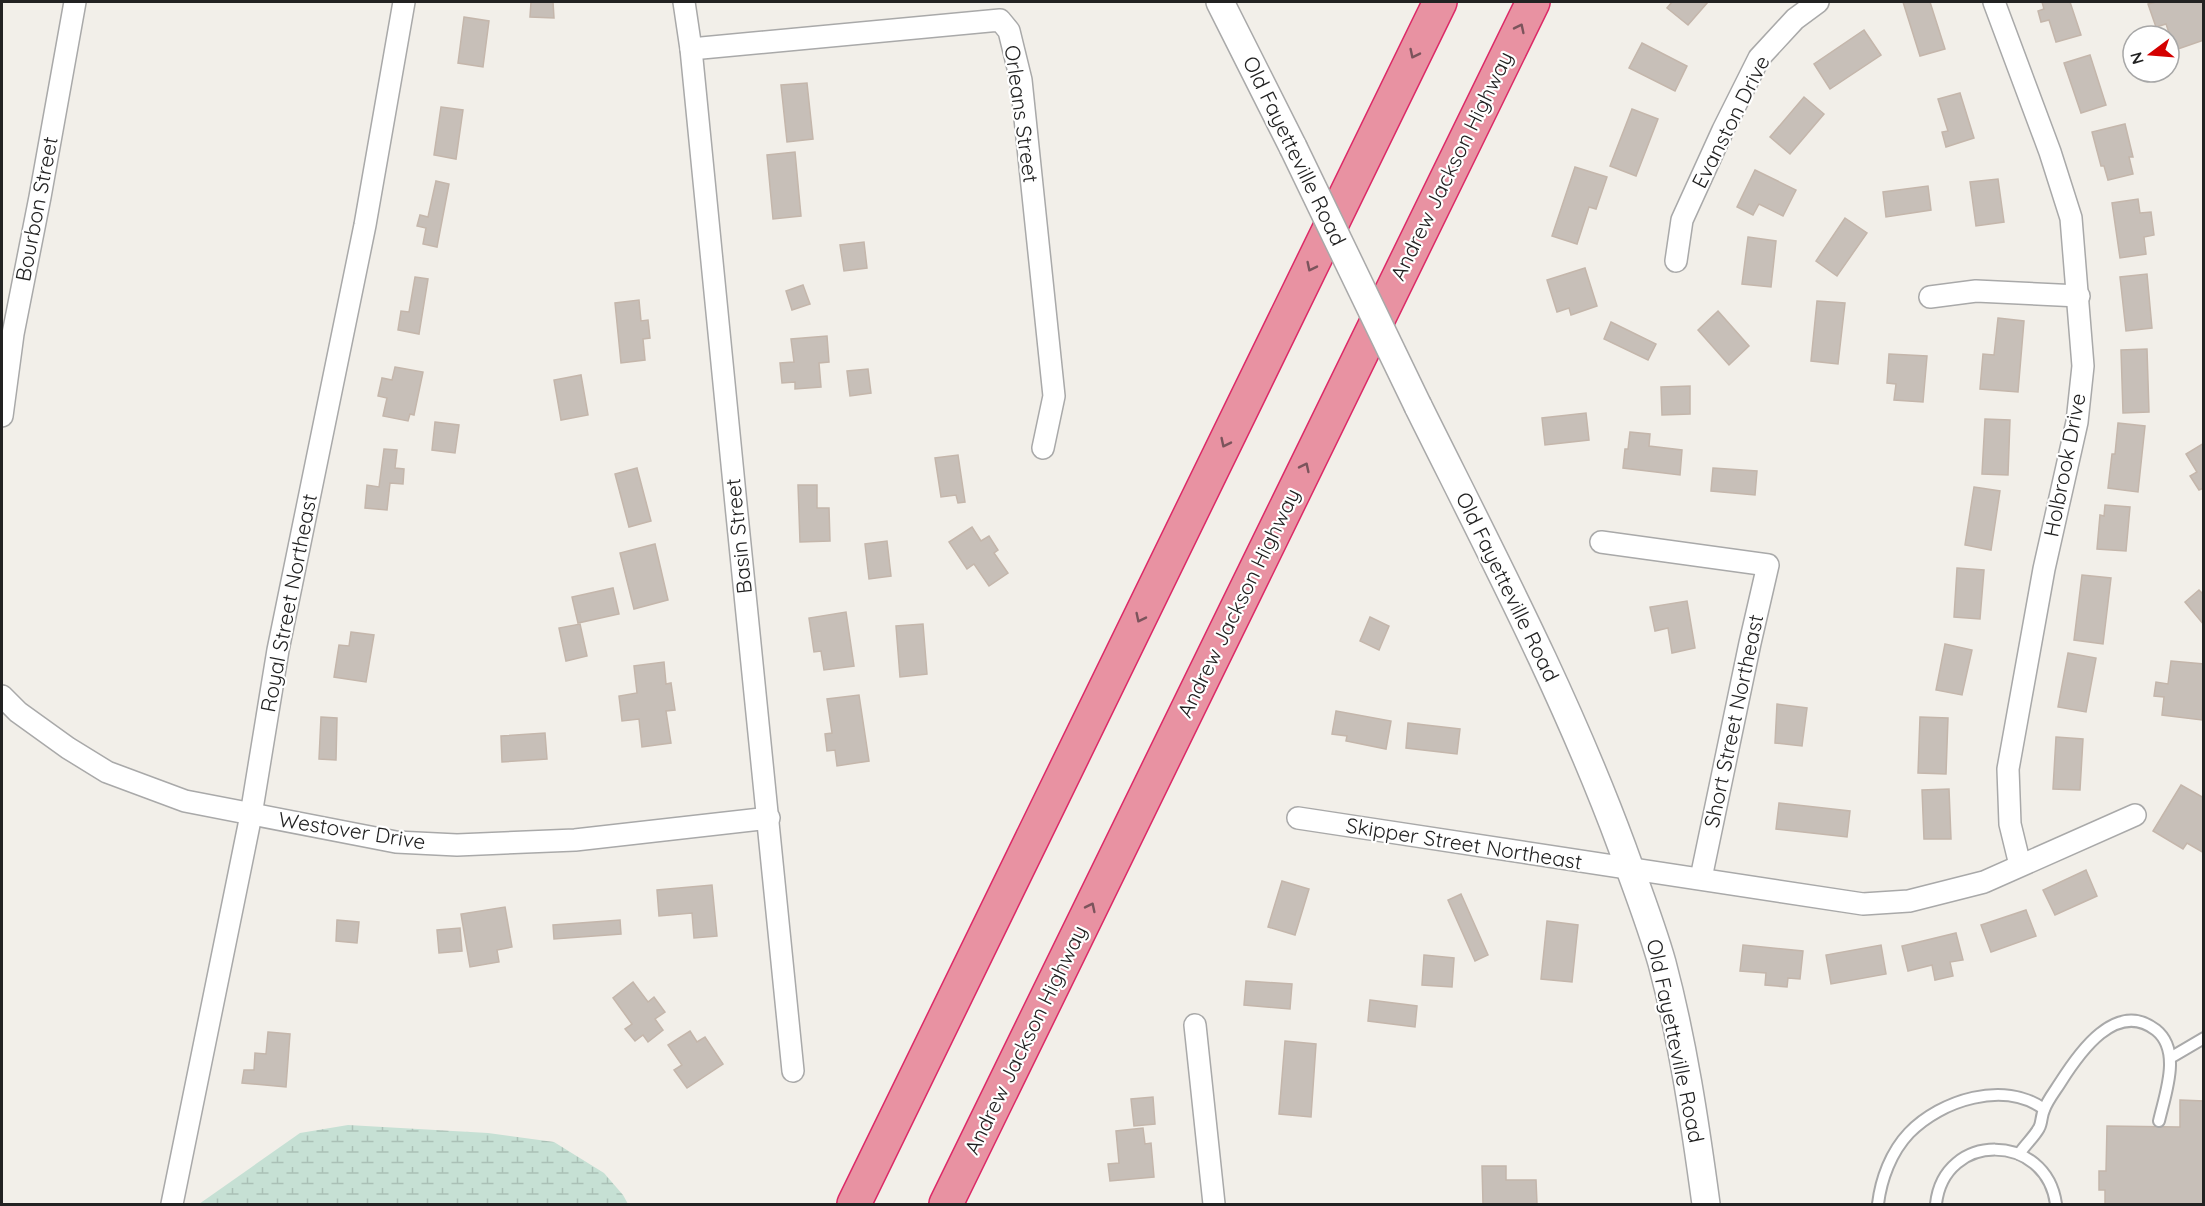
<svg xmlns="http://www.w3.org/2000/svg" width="2205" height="1206" viewBox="0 0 2205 1206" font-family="Quicksand,sans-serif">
	<defs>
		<pattern id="wetland-marsh" width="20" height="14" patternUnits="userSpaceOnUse" patternTransform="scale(1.5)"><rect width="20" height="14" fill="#c6e0d4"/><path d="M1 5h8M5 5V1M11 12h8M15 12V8" fill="none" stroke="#aac0b6"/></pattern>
	</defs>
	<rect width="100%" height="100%" fill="#f2efe9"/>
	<polygon fill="url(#wetland-marsh)" points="348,1125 488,1133 554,1142 604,1173 623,1195 628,1204 199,1204 300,1133"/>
	<g fill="#c7bfb8" stroke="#c4b6ab" stroke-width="1.5">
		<polygon points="531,2 553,2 554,18 530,17"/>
		<polygon points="1672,2 1708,2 1688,25 1667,8"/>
		<polygon points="1903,2 1930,2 1945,49 1920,56"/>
		<polygon points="2042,2 2070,2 2081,35 2056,42 2049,20 2041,22 2038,11 2044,9"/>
		<polygon points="2156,2 2204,2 2204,40 2175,50 2166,24 2156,27 2148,4"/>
		<polygon points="464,17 489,21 483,67 458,63"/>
		<polygon points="1864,30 1881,55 1830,89 1814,64"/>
		<polygon points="1642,43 1687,66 1675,91 1629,68"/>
		<polygon points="2090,55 2106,105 2081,113 2064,63"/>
		<polygon points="807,83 813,139 787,142 781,85"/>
		<polygon points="1960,93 1974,138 1946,147 1942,132 1948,131 1938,99"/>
		<polygon points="1804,97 1824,114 1790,154 1770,137"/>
		<polygon points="441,107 463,110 456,159 434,155"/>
		<polygon points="1632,109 1658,119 1636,176 1610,166"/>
		<polygon points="2125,124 2133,157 2129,157 2133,174 2108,180 2104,166 2101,166 2092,132"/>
		<polygon points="795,152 801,216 773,219 767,155"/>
		<polygon points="1575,167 1607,177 1596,209 1589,207 1577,244 1552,236"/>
		<polygon points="1755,170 1796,190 1783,216 1759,204 1753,215 1737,207"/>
		<polygon points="1998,179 2004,222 1976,226 1970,182"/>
		<polygon points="436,181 449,184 437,247 423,244 426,228 417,226 420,215 428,217"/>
		<polygon points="1928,186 1931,210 1886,217 1883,192"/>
		<polygon points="2138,199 2140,213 2151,212 2154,235 2144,237 2146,254 2120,258 2112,203"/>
		<polygon points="1845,218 1867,233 1837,276 1816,261"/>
		<polygon points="1748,237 1776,241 1771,287 1742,284"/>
		<polygon points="864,242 867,268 844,271 840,245"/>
		<polygon points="1585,268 1597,306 1571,315 1569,308 1557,312 1547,280"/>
		<polygon points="2147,274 2152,328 2126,331 2120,277"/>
		<polygon points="415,277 428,279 419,334 398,330 401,311 409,312"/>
		<polygon points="803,285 810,304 792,310 786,291"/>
		<polygon points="639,300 641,321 648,320 650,338 643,339 645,360 621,363 615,303"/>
		<polygon points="1817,301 1845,303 1838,364 1811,361"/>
		<polygon points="1718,311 1749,346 1729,365 1698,330"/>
		<polygon points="1998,318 2024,321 2018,392 1980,389 1983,354 1994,355"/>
		<polygon points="1611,322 1656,344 1648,360 1604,339"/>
		<polygon points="827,336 829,362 819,363 821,387 795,389 795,382 782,383 780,363 794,362 791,339"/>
		<polygon points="2147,349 2149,412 2123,413 2121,350"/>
		<polygon points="1889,354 1927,356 1923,402 1894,400 1896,384 1887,383"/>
		<polygon points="395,367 423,372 414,415 410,414 408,421 383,416 387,398 378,396 382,378 392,380"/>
		<polygon points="868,369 871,393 850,396 847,371"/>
		<polygon points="581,375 588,415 561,420 554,380"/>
		<polygon points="1690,386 1690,414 1662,415 1661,387"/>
		<polygon points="1586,413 1589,440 1545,445 1542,418"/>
		<polygon points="1985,419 2010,420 2008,475 1982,474"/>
		<polygon points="435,422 459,425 455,453 432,450"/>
		<polygon points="2118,423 2145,426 2138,492 2108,488 2112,454 2115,454"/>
		<polygon points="1630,432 1650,434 1649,446 1682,450 1680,475 1623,468 1625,449 1628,449"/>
		<polygon points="2204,443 2204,488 2199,490 2190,476 2197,472 2186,454"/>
		<polygon points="384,449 397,450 395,468 404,469 403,484 390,483 387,510 365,508 367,485 379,487"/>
		<polygon points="958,455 965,502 958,503 956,495 941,497 935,458"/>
		<polygon points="637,468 651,521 629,527 615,474"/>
		<polygon points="1713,468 1757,471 1755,495 1711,491"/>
		<polygon points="798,485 817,485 817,508 829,508 830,541 800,542"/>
		<polygon points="1974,487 2000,491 1991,550 1965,545"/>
		<polygon points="2105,505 2130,507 2126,551 2097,549 2100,515 2104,516"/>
		<polygon points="972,527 981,541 989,536 998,550 994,553 1008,573 989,586 974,564 967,569 949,542"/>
		<polygon points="887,541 891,576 869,579 865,544"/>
		<polygon points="655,544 668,600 634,609 620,553"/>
		<polygon points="1957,568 1984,570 1980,619 1954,617"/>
		<polygon points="2082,575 2111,578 2103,644 2074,640"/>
		<polygon points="613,588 619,614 578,623 572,597"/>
		<polygon points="2199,590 2204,595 2204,625 2185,602"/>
		<polygon points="1687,601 1695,648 1672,653 1668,628 1655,631 1650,607"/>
		<polygon points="846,612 854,666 824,670 821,651 814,652 809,618"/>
		<polygon points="1370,617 1389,626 1379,650 1360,641"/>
		<polygon points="580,624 587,656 566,661 559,628"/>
		<polygon points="923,624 927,674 900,677 896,626"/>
		<polygon points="351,632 374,635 366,682 334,677 339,645 349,646"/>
		<polygon points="1945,644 1972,650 1962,695 1936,690"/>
		<polygon points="2068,653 2096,658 2086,712 2058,707"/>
		<polygon points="2171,661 2204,664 2202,720 2162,715 2164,697 2154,696 2156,682 2168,684"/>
		<polygon points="664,662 666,684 671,683 675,710 666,711 671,743 642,747 639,719 622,721 619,696 637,693 634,666"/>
		<polygon points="859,695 869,761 837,766 835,750 827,751 825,734 832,733 827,699"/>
		<polygon points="1777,704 1807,708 1802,746 1775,743"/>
		<polygon points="1336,711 1391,721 1386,749 1346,741 1347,736 1332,734"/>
		<polygon points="321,717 337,718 336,760 319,759"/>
		<polygon points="1920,717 1948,718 1946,774 1918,773"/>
		<polygon points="1408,723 1460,729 1457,754 1406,748"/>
		<polygon points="545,733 547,759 502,762 501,736"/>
		<polygon points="2056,737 2083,739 2080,790 2053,789"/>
		<polygon points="2181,785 2204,798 2204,853 2187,843 2183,849 2153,831"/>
		<polygon points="1949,789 1951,839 1924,839 1922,790"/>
		<polygon points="1779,803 1850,811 1847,837 1776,829"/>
		<polygon points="2086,870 2097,896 2055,915 2043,890"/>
		<polygon points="1282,881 1309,889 1295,935 1268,927"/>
		<polygon points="712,885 717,936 694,938 692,913 659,916 657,890"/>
		<polygon points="1461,894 1488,955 1475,961 1448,900"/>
		<polygon points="505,907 512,947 497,950 499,962 470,967 461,914"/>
		<polygon points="2026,910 2036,936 1991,952 1981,925"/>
		<polygon points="337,920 359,922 357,943 336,941"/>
		<polygon points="620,920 621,934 554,939 553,925"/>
		<polygon points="1547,921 1578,925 1572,982 1541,979"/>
		<polygon points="460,928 462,951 439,953 437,930"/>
		<polygon points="1956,933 1963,960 1950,962 1953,976 1935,980 1932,965 1908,971 1902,946"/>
		<polygon points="1743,945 1803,951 1800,979 1788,978 1787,987 1765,985 1766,973 1740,971"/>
		<polygon points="1881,945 1886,974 1831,984 1826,955"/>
		<polygon points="1424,955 1454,958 1452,987 1422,985"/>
		<polygon points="1246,981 1292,984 1290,1009 1244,1005"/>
		<polygon points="633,982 648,1002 654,997 665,1012 655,1019 663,1030 648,1042 643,1035 635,1041 625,1029 632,1024 613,998"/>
		<polygon points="1370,1000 1417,1006 1415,1027 1368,1021"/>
		<polygon points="690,1031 697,1042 705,1037 723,1064 687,1088 674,1070 682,1065 668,1045"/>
		<polygon points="268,1032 290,1034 286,1087 242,1083 244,1070 254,1070 255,1053 266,1054"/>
		<polygon points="1285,1041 1316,1044 1311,1117 1279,1114"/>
		<polygon points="1153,1097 1155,1124 1134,1126 1131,1099"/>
		<polygon points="2180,1100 2204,1101 2204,1204 2105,1204 2105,1190 2099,1190 2099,1171 2106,1171 2107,1126 2180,1127"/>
		<polygon points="1143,1128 1145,1144 1151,1143 1154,1177 1110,1181 1108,1164 1119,1163 1116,1131"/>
		<polygon points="1482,1166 1506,1166 1506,1180 1536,1180 1537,1204 1483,1204"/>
	</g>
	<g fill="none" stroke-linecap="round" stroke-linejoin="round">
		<defs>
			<g id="service">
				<polyline points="2170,1058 2204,1038"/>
				<path d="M 2019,1154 C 2025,1145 2034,1137 2039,1128 C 2042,1123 2041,1116 2044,1110 C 2047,1101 2055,1091 2060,1083 C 2079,1053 2116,999 2156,1030 C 2182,1051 2165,1094 2159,1121"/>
				<path d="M 1878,1204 C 1881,1179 1891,1152 1909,1133 C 1941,1100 2004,1080 2044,1109"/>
				<path d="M 1936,1204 C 1944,1131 2046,1132 2056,1204"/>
			</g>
			<g id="minor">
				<path d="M 684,2 L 691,49 C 723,390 760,730 793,1071"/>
				<polyline points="1994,2 2050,152 2071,218 2083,366 2077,422 2044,569 2008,769 2010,824 2020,865"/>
				<polyline points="691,49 1000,20 1009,31 1021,80 1054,396 1043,448"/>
				<polyline points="1676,261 1682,220 1723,130 1759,58 1795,19 1818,2"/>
				<polyline points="1930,297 1976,291 2079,296"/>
				<polyline points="2,416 13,334 40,197 75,2"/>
				<polyline points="1601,542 1768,565 1750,643 1701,878"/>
				<polyline points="2,696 18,712 68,748 107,772 185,801 396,842 457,845 575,840 769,818"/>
				<polyline points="1298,818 1863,904 1909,901 1984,882 2135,815"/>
				<polyline points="1195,1025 1214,1204"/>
				<polyline points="172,1204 251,815 278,650 365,225 404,2"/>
			</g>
			<g id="tertiary">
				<polyline points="1220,2 1293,147"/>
				<path d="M 1418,406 C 1490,551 1566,695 1622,847 C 1636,886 1651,924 1662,963 C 1683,1042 1695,1123 1706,1204"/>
			</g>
			<g id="motorway">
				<polyline points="854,1204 1440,2"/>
				<polyline points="946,1204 1533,2"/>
			</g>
		</defs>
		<use href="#service" stroke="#a9a9a9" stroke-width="14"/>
		<use href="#minor" stroke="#a9a9a9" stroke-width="24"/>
		<use href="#tertiary" stroke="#a9a9a9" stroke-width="30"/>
		<use href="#motorway" stroke="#dc2a67" stroke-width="36"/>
		<use href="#service" stroke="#fff" stroke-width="10"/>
		<use href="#minor" stroke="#fff" stroke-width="21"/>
		<use href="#tertiary" stroke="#fff" stroke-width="27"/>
		<use href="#motorway" stroke="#e892a2" stroke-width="33"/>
		<defs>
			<polyline id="tertiary-bridge" points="1293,147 1418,406"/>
		</defs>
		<use href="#tertiary-bridge" stroke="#a9a9a9" stroke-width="30" stroke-linecap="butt"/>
		<use href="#tertiary-bridge" stroke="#fff" stroke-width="27"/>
	</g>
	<defs><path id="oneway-chevron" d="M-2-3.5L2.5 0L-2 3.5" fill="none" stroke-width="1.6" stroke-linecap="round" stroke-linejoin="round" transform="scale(1.5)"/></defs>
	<g stroke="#7b545c">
		<use href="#oneway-chevron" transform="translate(1520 28) rotate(-64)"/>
		<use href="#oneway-chevron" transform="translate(1414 54) rotate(116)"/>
		<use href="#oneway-chevron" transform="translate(1311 267) rotate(116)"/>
		<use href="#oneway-chevron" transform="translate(1225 443) rotate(116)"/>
		<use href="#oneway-chevron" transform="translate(1305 467) rotate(-64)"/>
		<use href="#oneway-chevron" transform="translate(1140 618) rotate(116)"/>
		<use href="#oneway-chevron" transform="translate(1091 907) rotate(-64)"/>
	</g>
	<g text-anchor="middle" stroke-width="4.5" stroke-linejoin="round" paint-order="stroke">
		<g font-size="21" fill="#222" stroke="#fff">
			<text transform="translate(1021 114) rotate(82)" y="7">Orleans Street</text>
			<text transform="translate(1731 122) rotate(-63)" y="7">Evanston Drive</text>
			<text transform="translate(1294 151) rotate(64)" y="7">Old Fayetteville Road</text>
			<text transform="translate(1452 166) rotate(-64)" y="7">Andrew Jackson Highway</text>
			<text transform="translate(37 209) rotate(-79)" y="7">Bourbon Street</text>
			<text transform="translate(2065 465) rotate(-79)" y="7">Holbrook Drive</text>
			<text transform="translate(739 536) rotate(-96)" y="7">Basin Street</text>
			<text transform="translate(1507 587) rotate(64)" y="7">Old Fayetteville Road</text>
			<text transform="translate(289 603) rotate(-79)" y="7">Royal Street Northeast</text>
			<text transform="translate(1239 603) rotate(-64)" y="7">Andrew Jackson Highway</text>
			<text transform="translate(1734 721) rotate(-78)" y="7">Short Street Northeast</text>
			<text transform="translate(352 831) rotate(9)" y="7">Westover Drive</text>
			<text transform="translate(1464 844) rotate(9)" y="7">Skipper Street Northeast</text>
			<text transform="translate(1026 1040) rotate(-64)" y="7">Andrew Jackson Highway</text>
			<text transform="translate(1675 1041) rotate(78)" y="7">Old Fayetteville Road</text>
		</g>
	</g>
	<rect width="2205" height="1206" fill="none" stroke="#222222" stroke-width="6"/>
	<g transform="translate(2151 54) rotate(254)"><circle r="28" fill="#ffffff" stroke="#a7a7a7" stroke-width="1.5"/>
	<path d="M0-4.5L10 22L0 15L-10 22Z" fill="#d40000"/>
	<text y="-9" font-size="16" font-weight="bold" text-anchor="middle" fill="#222222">N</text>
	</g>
</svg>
